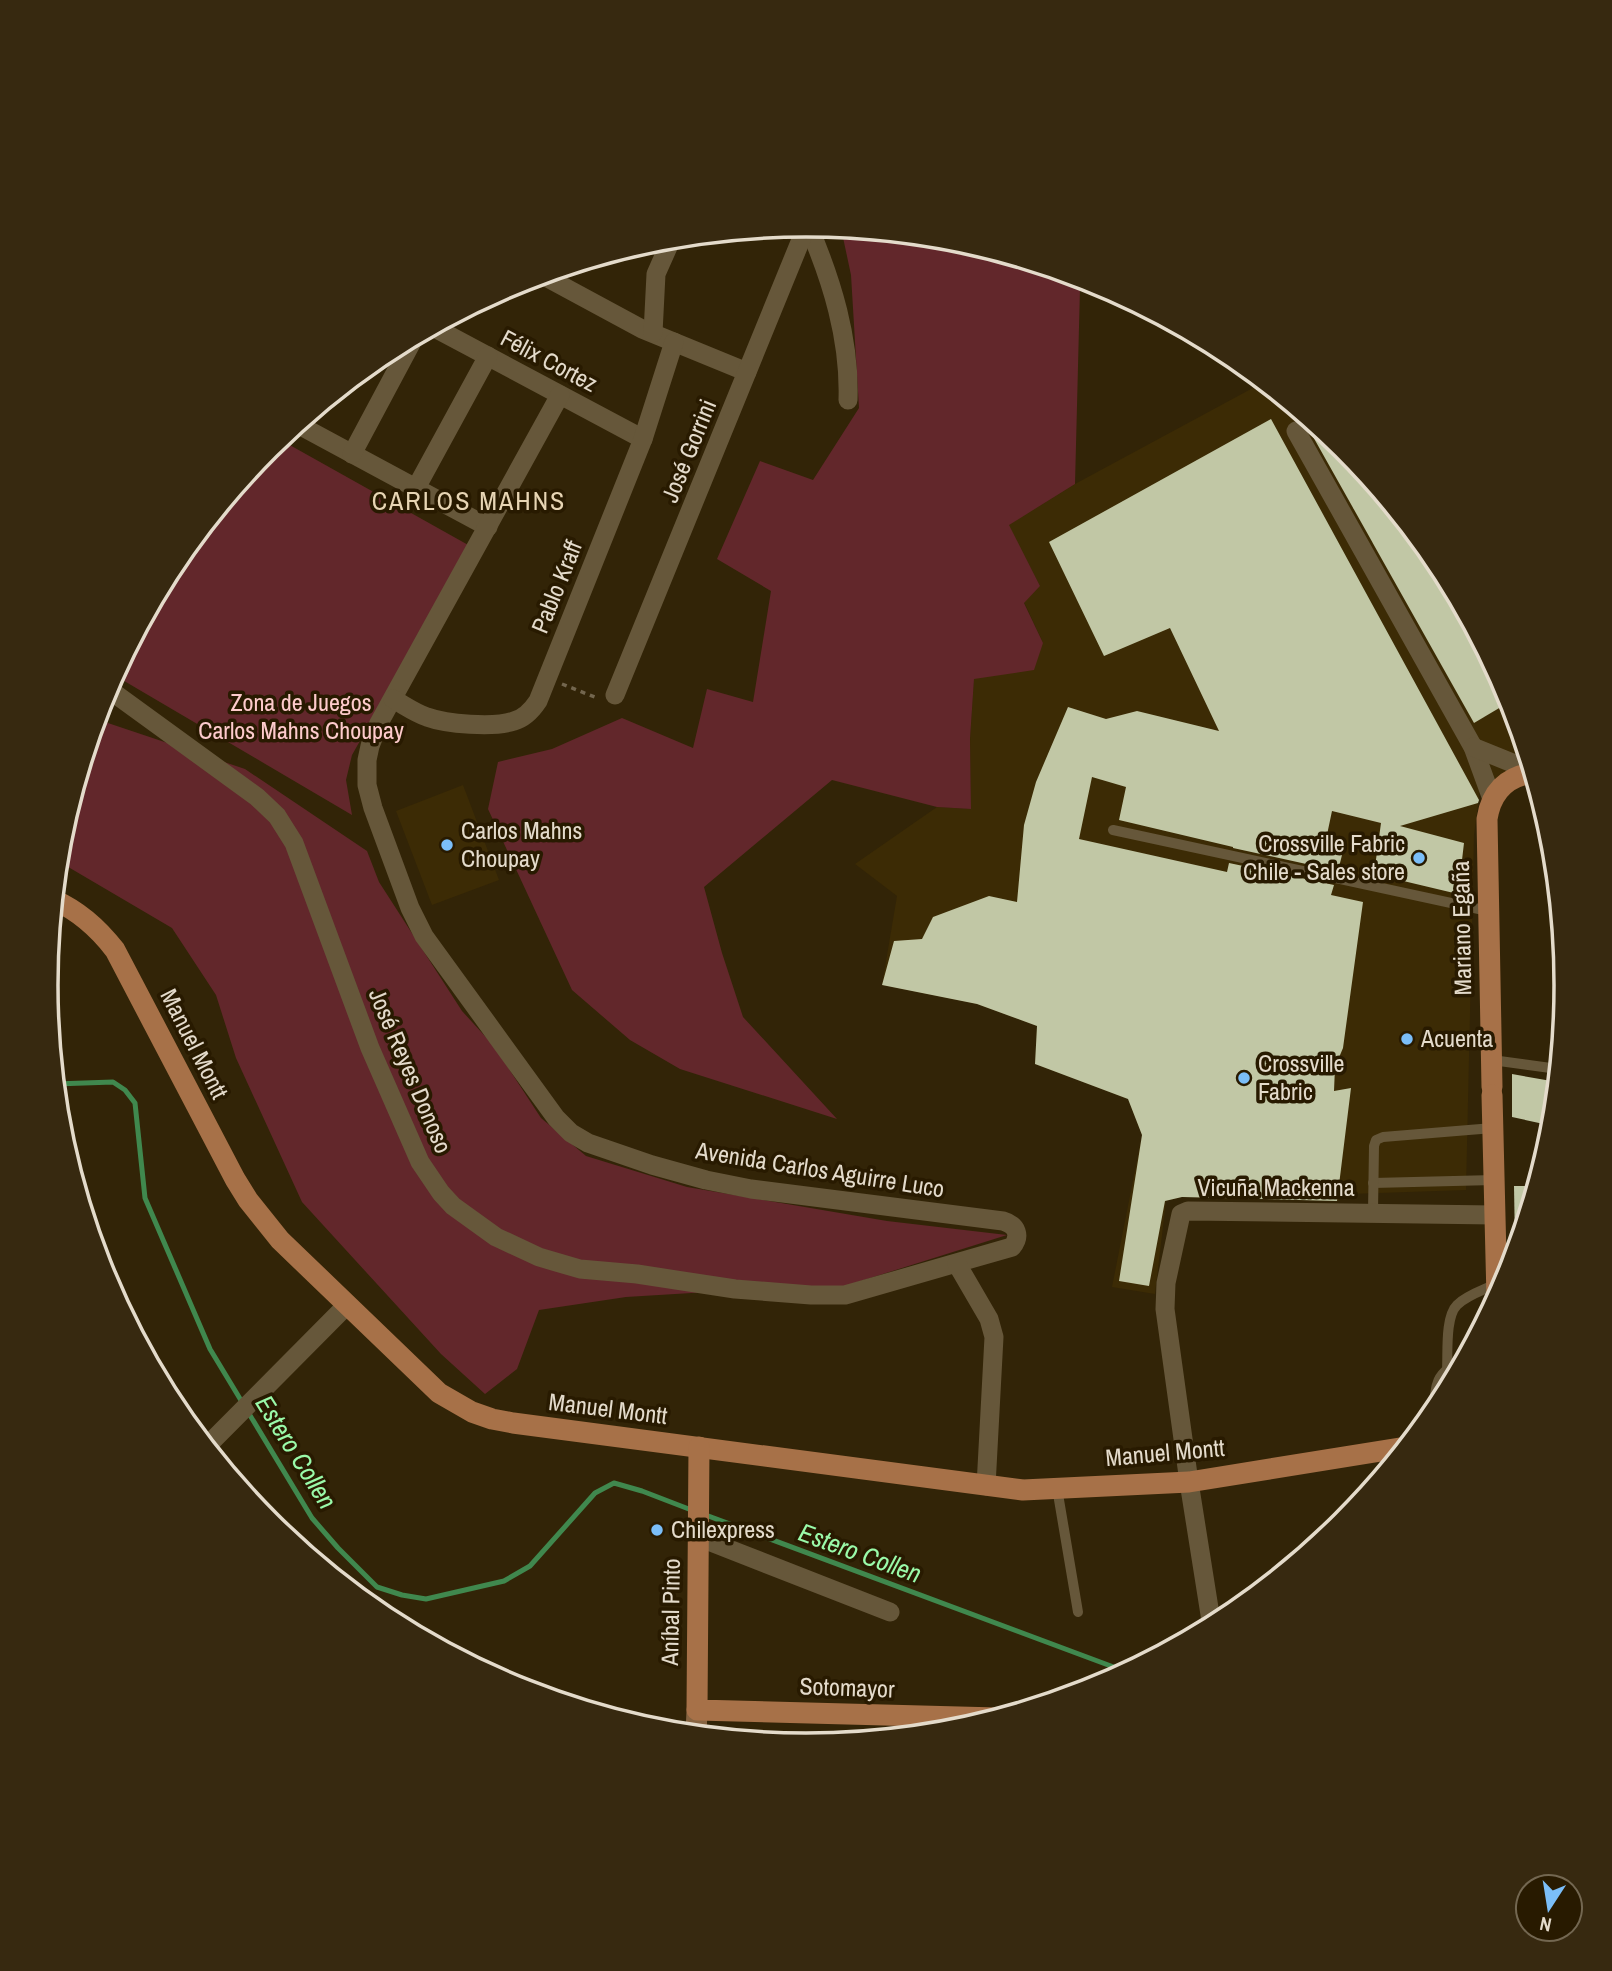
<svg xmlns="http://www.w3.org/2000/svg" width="1612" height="1971" viewBox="0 0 1612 1971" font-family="'Archivo Narrow',sans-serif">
	<rect width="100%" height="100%" fill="#322407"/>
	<g fill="#3c2b05">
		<polygon points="1264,382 1344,448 1439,563 1509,695 1531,769 1480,789 1474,835 1466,1190 1349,1194 1337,1201 1182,1197 1166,1201 1155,1294 1112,1287 1142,1135 1128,1099 1035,1064 1037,1026 977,1004 882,985 897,896 855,864 937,807 971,809 970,739 974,678 1043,643 1024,602 1040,586 1008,525 1075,484"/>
		<polygon points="463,785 499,880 432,905 396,811"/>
	</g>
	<g fill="#62272b">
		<polygon points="841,228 955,240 1083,279 1080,288 1075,484 1009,525 1040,586 1024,603 1043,643 1034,670 974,679 970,739 971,809 937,807 832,780 704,887 722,953 743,1017 837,1119 680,1069 630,1040 572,990 488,809 498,762 552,749 622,718 693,748 707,689 753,702 771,591 717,559 760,461 813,480 859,408 851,275"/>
		<polygon points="279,439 470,546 352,755 346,780 352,815 114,675 174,563 269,447"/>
		<polygon points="96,719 245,769 367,851 379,882 462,1011 494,1046 541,1118 586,1156 687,1187 887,1221 1007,1235 813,1296 708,1292 626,1297 539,1310 517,1369 485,1394 441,1354 302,1202 236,1058 216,995 172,928 58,861 60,837"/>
	</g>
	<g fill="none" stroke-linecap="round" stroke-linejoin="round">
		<g stroke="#40884e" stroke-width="5">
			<polyline points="55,1084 113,1082 125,1090 135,1103 145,1198 210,1349 312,1518 338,1548 377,1587 402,1595 426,1599 504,1581 530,1566 595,1493 614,1483 642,1491 694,1511"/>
			<polyline points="703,1514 1127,1672"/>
		</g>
	</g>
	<g fill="#c1c7a5">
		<polygon points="1298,410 1344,448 1439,563 1511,701 1474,723"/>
		<polygon points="1271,419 1479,800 1478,803 1400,826 1464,843 1458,894 1374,874 1381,823 1332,811 1324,849 1342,855 1338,871 1233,848 1233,847 1119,820 1126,787 1092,777 1079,839 1227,872 1229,863 1334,885 1331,895 1363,902 1343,1048 1335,1067 1334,1091 1351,1088 1337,1201 1182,1197 1165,1201 1149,1286 1119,1281 1142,1135 1128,1099 1035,1064 1037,1026 977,1004 882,985 894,941 922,939 933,917 989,896 1017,902 1024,825 1036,782 1068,707 1106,719 1137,711 1219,731 1170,628 1104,656 1049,542"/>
		<polygon points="1512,1074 1557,1082 1553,1126 1512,1117"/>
		<polygon points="1514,1186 1536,1186 1518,1246 1515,1245"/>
	</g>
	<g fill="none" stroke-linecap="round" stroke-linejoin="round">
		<polyline stroke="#73664e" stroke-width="3.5" stroke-dasharray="5 5" stroke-linecap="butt" points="562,684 597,698"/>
		<g stroke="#66573a" stroke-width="10">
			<polyline points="1113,830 1488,911"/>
			<polyline points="1492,1060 1558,1069"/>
			<polyline points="1373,1183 1494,1180"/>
			<polyline points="1373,1212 1374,1146 1376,1140 1383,1137 1493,1128"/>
			<path d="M 1447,1370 C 1448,1353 1445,1317 1457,1305 C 1467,1295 1484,1290 1496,1284"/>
			<path d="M 1434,1414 C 1435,1389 1434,1370 1462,1363"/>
			<polyline points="1057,1488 1078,1612"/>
		</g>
		<g stroke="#66573a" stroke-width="19">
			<path d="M 808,225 C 832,281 850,339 848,400"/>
			<polyline points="542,275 642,329 747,372"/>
			<polyline points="433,327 643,439"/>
			<polyline points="653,333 656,274 672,238"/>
			<polyline points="297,424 488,527"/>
			<polyline points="1296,431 1473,747 1492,799"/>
			<polyline points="352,454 415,336"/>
			<polyline points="416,488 488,356"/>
			<path d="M 107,688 L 257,797 L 277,816 L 294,843 L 370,1048 L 420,1162 L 441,1193 L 453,1206 L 496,1237 L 539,1257 L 580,1269 L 637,1274 L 735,1289 L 811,1295 L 845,1295 L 1012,1247 C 1021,1236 1017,1225 1003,1221 L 751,1189 L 706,1180 L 652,1165 L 588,1143 L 571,1133 L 556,1118 L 424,936 L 410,908 L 373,808 L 367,785 L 367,760 L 370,746 L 379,723 L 560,395"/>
			<polyline points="615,695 807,225"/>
			<path d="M 393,699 C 404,705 415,713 427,717 C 446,724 494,728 514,721 C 525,718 532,710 538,701 L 643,439 L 674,342"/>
			<polyline points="1473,747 1532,771"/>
			<polyline points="957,1264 989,1319 994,1337 986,1486"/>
			<polyline points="206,1447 347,1305"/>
			<polyline points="698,1537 890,1612"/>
			<polyline points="1212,1627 1189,1482 1165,1309 1166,1283 1181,1214 1188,1211 1495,1215"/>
		</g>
		<polyline stroke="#876441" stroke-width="21" points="696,1735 697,1710"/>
		<g stroke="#a77148" stroke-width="21">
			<path d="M 54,900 C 79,911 98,928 115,950 L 235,1179 L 248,1200 L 280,1240 L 439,1393 L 472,1412 L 492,1419 L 513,1423 L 1023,1490 L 1189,1482 L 1406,1447"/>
			<path d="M 1492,1087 L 1487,819 C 1491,793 1506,776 1533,773"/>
			<polyline points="1492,1095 1497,1298"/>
			<polyline points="699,1447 697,1710 997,1718"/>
		</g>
	</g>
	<g fill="#7bbef8" stroke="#281a00" stroke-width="2.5">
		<circle cx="447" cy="845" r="7"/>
		<circle cx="1419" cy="858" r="7"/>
		<circle cx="1407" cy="1039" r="7"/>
		<circle cx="1244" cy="1078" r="7"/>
		<circle cx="657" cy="1530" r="7"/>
	</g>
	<g text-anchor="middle" stroke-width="7" stroke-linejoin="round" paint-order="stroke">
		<g font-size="24" fill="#e4dbcb" stroke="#281a00">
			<text transform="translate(549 361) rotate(28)" y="8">Félix Cortez</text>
			<text transform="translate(689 451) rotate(-68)" y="8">José Gorrini</text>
			<text transform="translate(557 587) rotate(-68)" y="8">Pablo Kraff</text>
			<text transform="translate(1462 928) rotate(-91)" y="8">Mariano Egaña</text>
			<text transform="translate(194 1044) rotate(63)" y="8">Manuel Montt</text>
			<text transform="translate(410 1071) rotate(67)" y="8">José Reyes Donoso</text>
			<text transform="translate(820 1170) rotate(9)" y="8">Avenida Carlos Aguirre Luco</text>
			<text x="1276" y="1196">Vicuña Mackenna</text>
			<text transform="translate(608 1409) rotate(7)" y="8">Manuel Montt</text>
			<text transform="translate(1165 1453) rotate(-5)" y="8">Manuel Montt</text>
			<text transform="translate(671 1612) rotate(-89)" y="8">Aníbal Pinto</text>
			<text transform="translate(847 1688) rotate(2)" y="8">Sotomayor</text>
		</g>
		<g font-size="24" fill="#fecbcc" stroke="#281a00">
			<text x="301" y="711">Zona de Juegos<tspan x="301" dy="28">Carlos Mahns Choupay</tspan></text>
		</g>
		<g font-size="24" fill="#e4dbcb" stroke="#281a00" text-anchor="start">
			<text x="461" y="839">Carlos Mahns<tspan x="461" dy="28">Choupay</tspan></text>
			<text x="1405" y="852" text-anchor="end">Crossville Fabric<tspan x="1405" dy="28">Chile - Sales store</tspan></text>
			<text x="1421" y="1047">Acuenta</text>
			<text x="1258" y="1072">Crossville<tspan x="1258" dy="28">Fabric</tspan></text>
			<text x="671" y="1538">Chilexpress</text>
		</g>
		<g font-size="26" letter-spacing="2" fill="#e7d5b4" stroke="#281a00">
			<text x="469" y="510">CARLOS MAHNS</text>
		</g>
		<g font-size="26" font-style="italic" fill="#9afaa9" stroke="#281a00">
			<text transform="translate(296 1452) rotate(58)" y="9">Estero Collen</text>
			<text transform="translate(860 1553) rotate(20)" y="9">Estero Collen</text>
		</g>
	</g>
	<path d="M0 0H1612V1971H0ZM58 985a748 748 0 1 1 1496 0a748 748 0 1 1-1496 0Z" fill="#372910" fill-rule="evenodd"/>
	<path fill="none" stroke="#e4dbcb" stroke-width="3.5" d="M58 985a748 748 0 1 1 1496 0a748 748 0 1 1-1496 0Z"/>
	<g transform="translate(1549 1908) rotate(192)"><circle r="33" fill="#281a00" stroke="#736751" stroke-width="2"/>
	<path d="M0-5L12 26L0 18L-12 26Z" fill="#7bbef8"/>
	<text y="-10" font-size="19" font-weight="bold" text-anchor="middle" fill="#e4dbcb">N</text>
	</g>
</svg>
